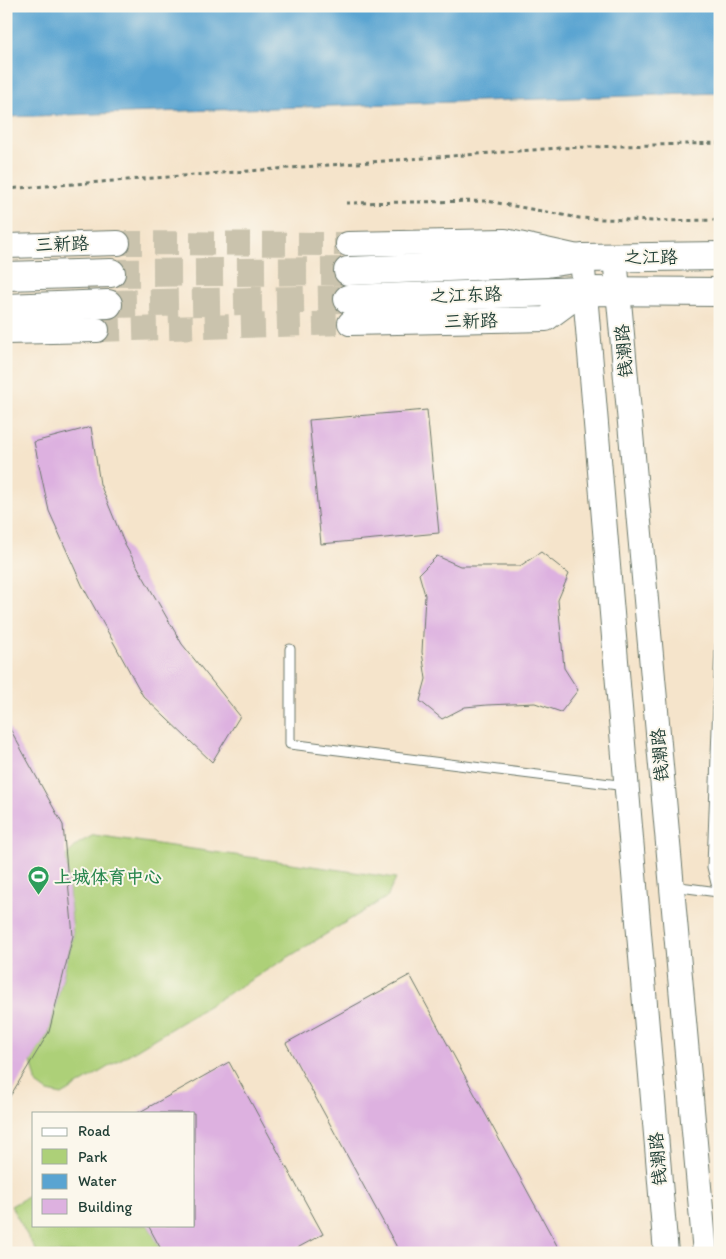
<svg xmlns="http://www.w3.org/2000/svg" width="726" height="1259" viewBox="0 0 726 1259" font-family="Itim,'LXGW WenKai TC',sans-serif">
	<rect width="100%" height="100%" fill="#fbf7ec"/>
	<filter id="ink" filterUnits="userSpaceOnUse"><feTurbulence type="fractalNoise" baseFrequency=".02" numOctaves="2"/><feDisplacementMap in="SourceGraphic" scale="10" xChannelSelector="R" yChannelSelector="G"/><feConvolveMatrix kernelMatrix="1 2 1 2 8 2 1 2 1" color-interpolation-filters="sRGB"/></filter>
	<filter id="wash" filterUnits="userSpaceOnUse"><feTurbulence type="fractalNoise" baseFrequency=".0096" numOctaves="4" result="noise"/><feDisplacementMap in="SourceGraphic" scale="20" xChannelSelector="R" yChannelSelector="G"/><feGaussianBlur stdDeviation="1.12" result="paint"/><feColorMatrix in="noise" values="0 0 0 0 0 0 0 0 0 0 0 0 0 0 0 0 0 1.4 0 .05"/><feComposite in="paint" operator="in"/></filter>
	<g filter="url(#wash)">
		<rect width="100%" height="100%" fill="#f5e4cb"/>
		<g fill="#add078" stroke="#668656">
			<polygon points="94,835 396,878 387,897 62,1095 48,1092 37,1084 31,1061 49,1032 73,936 66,856 79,843"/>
			<polygon points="34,1193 34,1225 148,1225 163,1252 37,1253 11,1206"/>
		</g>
		<polygon fill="#5aa4d1" stroke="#3c7082" points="6,6 720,6 720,93 6,117"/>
		<g id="blocks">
			<g fill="#ddb1e0">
				<polygon points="427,410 439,533 321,544 309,420"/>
				<polygon points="91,427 100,484 125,545 182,644 240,716 212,762 143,696 82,585 49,511 34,442"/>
				<polygon points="541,552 569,574 558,600 564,668 578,690 561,712 535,703 487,705 465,707 442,719 420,701 426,679 422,652 425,595 419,574 437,556 460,566 520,566"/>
				<polygon points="6,725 9,727 63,825 73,936 49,1032 6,1103 6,968 9,962 6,956"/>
				<polygon points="410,975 561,1253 400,1253 286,1043"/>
				<polygon points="229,1062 323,1234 288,1253 163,1253 148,1225 194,1225 194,1113 138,1113"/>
			</g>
		</g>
	</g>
	<g filter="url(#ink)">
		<use href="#blocks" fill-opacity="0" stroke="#6a7769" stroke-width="1"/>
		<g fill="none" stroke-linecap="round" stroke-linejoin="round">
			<g stroke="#cac3ad" stroke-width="24" stroke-dasharray="24 12" stroke-linecap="butt">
				<polyline points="118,243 348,244"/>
				<polyline points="97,330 350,323"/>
			</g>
			<g stroke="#cac3ad" stroke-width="28" stroke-dasharray="28 14" stroke-linecap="butt">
				<polyline points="111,273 348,271"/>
				<polyline points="108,304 348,299"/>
			</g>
			<defs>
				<g id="lane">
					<polyline points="720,645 712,867 720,900"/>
					<polyline points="290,649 290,744 626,786"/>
					<polyline points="672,886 718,892"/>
				</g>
				<g id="secondary">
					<polyline points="348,244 505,241 582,258 666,1253"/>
					<polyline points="6,246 118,243"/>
					<polyline points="615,257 705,1253"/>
					<polyline points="350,323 546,319 584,291"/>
					<polyline points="6,332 97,330"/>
				</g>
				<g id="primary">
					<polyline points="348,271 547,263 582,258 720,256"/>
					<polyline points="6,276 111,273"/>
					<polyline points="348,299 584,291 720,292"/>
					<polyline points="6,308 108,304"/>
				</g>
			</defs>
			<use href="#lane" stroke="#6a7769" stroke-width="11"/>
			<use href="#secondary" stroke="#6a7769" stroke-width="26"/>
			<use href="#primary" stroke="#6a7769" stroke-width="30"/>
			<g stroke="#6a7769" stroke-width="3" stroke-dasharray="4 4" stroke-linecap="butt">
				<polyline points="6,189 559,148 720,143"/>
				<polyline points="346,203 487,201 579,218 652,221 720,220"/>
			</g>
			<use href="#lane" stroke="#fff" stroke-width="9"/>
			<use href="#secondary" stroke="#fff" stroke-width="24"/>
			<use href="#primary" stroke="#fff" stroke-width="28"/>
		</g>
	</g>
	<defs>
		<symbol id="stadium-pin" viewBox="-11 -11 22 30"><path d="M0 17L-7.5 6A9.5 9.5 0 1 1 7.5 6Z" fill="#2e9e5b" stroke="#fbf7ec"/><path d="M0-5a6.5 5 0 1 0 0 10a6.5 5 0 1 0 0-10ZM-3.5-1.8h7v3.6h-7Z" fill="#fff"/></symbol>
	</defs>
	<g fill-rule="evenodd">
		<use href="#stadium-pin" x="26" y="864" width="25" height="34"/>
	</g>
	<g text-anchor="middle" stroke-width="4" stroke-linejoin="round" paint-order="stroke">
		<g font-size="18" fill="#1f3d34" stroke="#fbf7ec">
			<text transform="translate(62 244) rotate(-2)" y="6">三新路</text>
			<text x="651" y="263">之江路</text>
			<text transform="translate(466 295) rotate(-2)" y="6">之江东路</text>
			<text transform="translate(471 321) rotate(-1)" y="6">三新路</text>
			<text transform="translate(624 351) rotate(-95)" y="6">钱潮路</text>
			<text transform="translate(660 755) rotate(-95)" y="6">钱潮路</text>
			<text transform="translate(658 1159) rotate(-95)" y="6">钱潮路</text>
		</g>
		<g font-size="18" font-weight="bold" fill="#27864d" stroke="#fbf7ec" text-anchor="start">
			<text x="54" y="883">上城体育中心</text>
		</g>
	</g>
	<rect width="726" height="1259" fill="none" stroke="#fbf7ec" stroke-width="25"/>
	<rect x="32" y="1112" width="162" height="115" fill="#fbf7ec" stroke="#a3ada2"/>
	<rect x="42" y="1128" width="25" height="8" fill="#ffffff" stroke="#a3ada2"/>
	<text x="78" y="1136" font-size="15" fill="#1f3d34">Road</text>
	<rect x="42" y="1149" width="25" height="15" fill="#add078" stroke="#a3ada2"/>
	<text x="78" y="1162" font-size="15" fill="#1f3d34">Park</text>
	<rect x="42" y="1174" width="25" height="15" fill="#5aa4d1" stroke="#a3ada2"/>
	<text x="78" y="1186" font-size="15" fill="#1f3d34">Water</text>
	<rect x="42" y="1199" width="25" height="15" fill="#ddb1e0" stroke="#a3ada2"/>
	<text x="78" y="1212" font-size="15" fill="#1f3d34">Building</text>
</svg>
